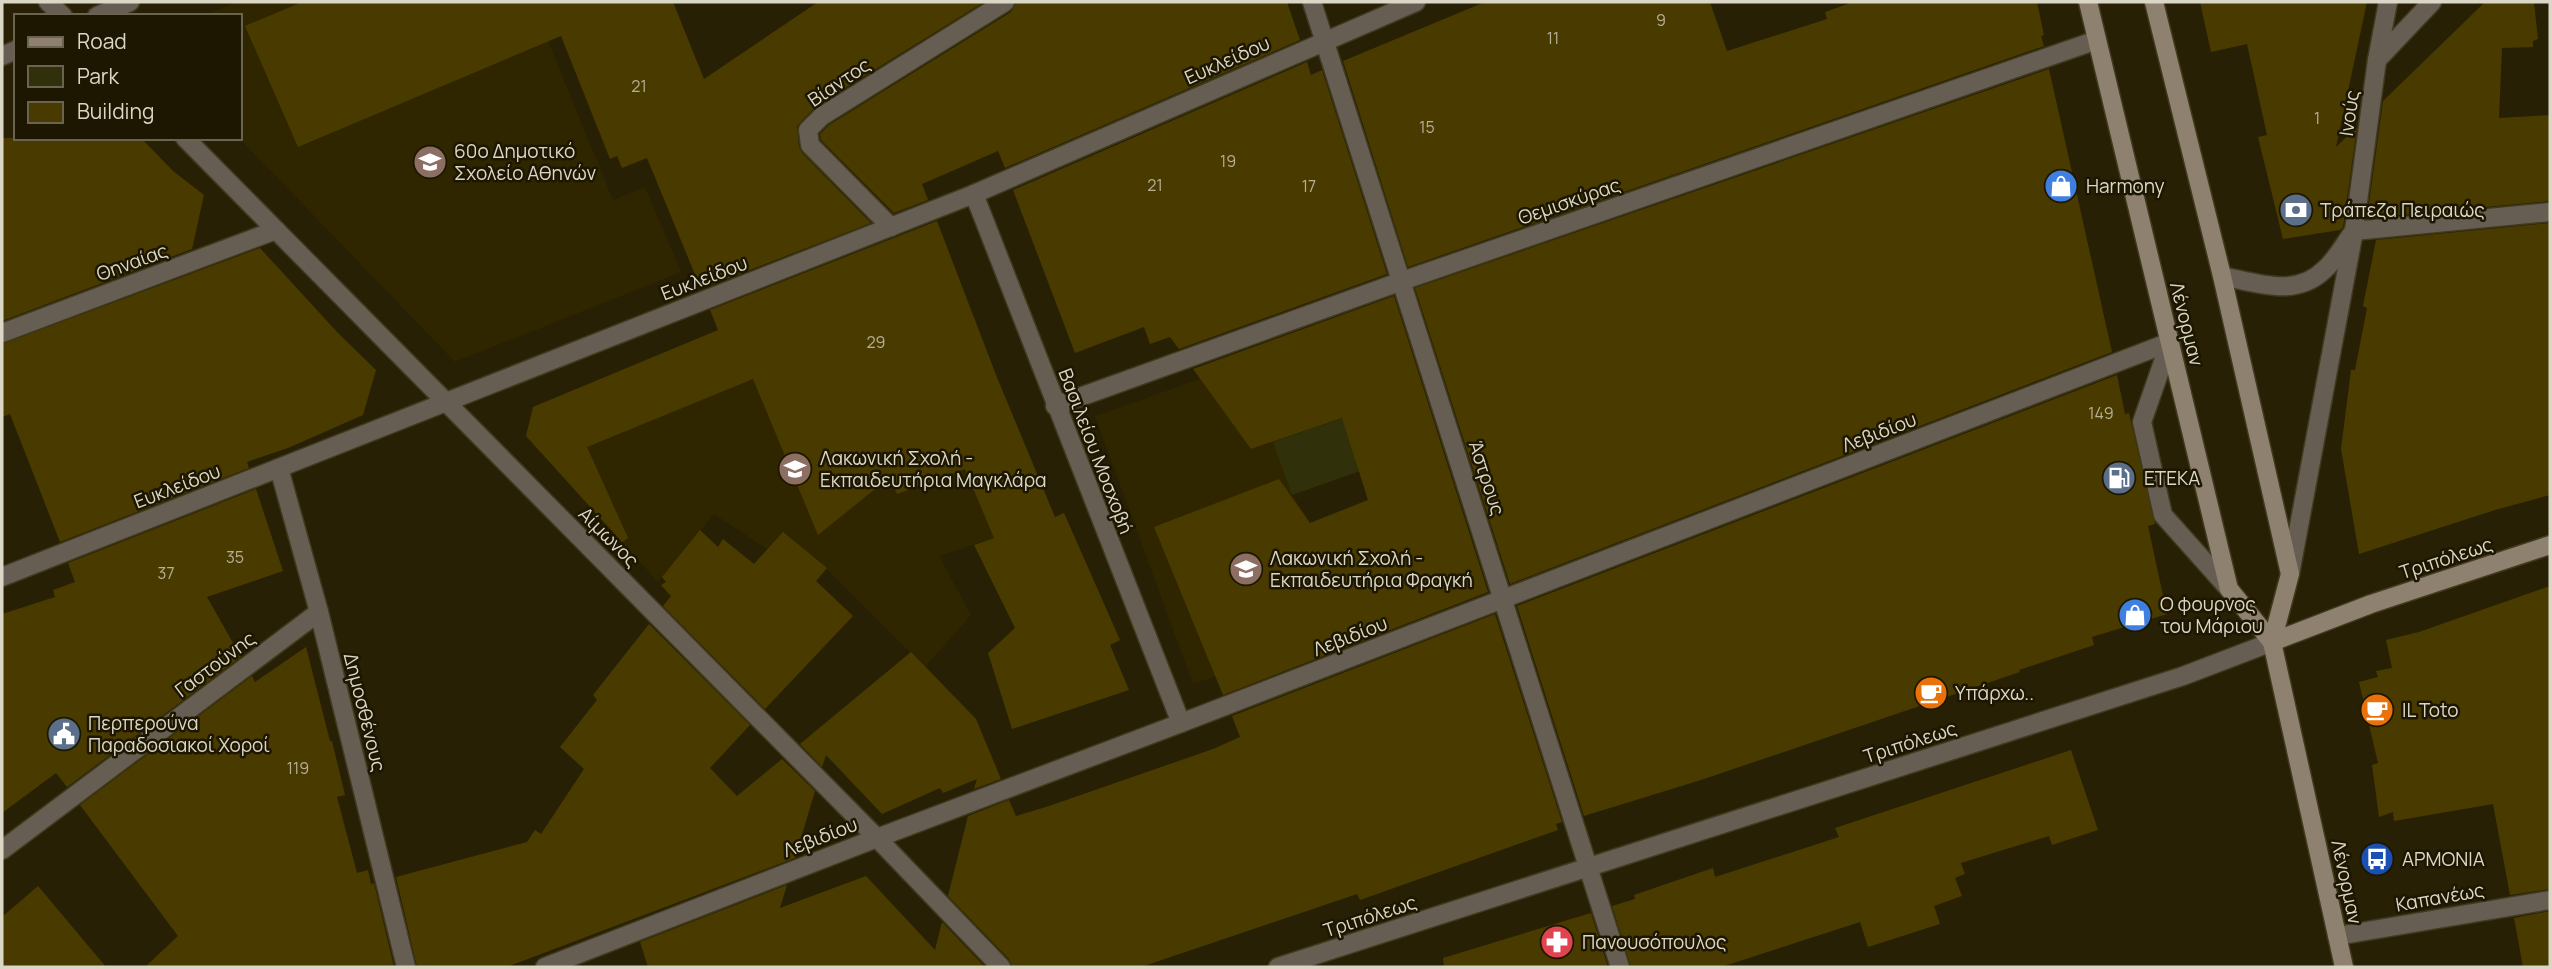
<svg xmlns="http://www.w3.org/2000/svg" width="2552" height="969" viewBox="0 0 2552 969" font-family="Manrope,sans-serif">
	<rect width="100%" height="100%" fill="#272004"/>
	<g fill="#2f2600">
		<polygon points="236,2 532,2 613,200 645,187 681,272 455,362 239,138 240,16 204,16"/>
		<polygon points="820,288 947,416 1055,517 939,556 971,615 925,667 827,569 810,588 747,572 767,549 714,514 658,582 531,442 534,436"/>
		<polygon points="1200,379 1252,449 1330,422 1359,471 1292,495 1310,523 1216,676 1193,684 1095,416"/>
	</g>
	<polygon fill="#30310a" points="1401,398 1420,450 1292,495 1273,442"/>
	<g fill="#493b00">
		<polygon points="302,2 673,2 704,79 818,2 984,2 816,106 797,126 799,147 802,153 871,223 701,289 647,158 622,168 617,156 610,159 561,36 298,147 245,26"/>
		<polygon points="1016,2 1287,2 1300,40 1005,168 998,151 922,184 928,200 894,213 821,140 820,134 829,125 1011,12"/>
		<polygon points="1485,2 1710,2 1727,51 1827,19 1825,12 1853,2 2037,2 2044,35 2041,36 2044,46 1408,267 1343,61"/>
		<polygon points="2200,2 2367,2 2336,147 2357,127 2343,227 2340,230 2283,239 2258,137 2267,135 2247,44 2211,52"/>
		<polygon points="2485,2 2534,2 2538,39 2533,41 2533,47 2502,48 2499,118 2550,115 2550,201 2367,218 2383,101"/>
		<polygon points="1307,62 1311,75 1322,70 1387,274 1179,349 1170,337 1150,344 1144,327 1075,353 1013,190"/>
		<polygon points="2049,69 2112,352 1510,584 1415,288"/>
		<polygon points="2,138 141,138 173,171 204,195 192,249 2,321"/>
		<polygon points="937,221 996,375 1055,517 1064,513 1120,640 1110,645 1129,690 1012,729 988,653 1015,628 974,545 994,538 965,469 897,494 890,477 818,535 753,379 587,447 628,538 622,542 526,436 533,407 718,330 710,310"/>
		<polygon points="2550,223 2550,495 2495,510 2359,554 2341,449 2351,370 2355,370 2367,308 2363,306 2376,240"/>
		<polygon points="260,248 338,333 376,370 363,415 288,448 247,462 249,468 60,542 10,414 2,417 2,344"/>
		<polygon points="1394,296 1488,592 1223,695 1154,527 1279,479 1310,523 1368,500 1342,418 1251,449 1193,369"/>
		<polygon points="2117,375 2125,414 2129,413 2155,524 2148,526 2167,614 2092,637 2094,645 2019,670 2020,672 1701,780 1584,816 1517,606"/>
		<polygon points="256,489 283,571 207,597 241,657 67,787 56,773 2,813 2,614 55,597 53,590 75,582 68,563"/>
		<polygon points="700,530 718,547 723,539 754,564 783,532 827,568 816,581 853,616 765,709 663,606 671,596 661,585 666,582 662,577"/>
		<polygon points="2550,586 2550,889 2510,895 2493,804 2394,821 2393,812 2379,817 2372,765 2378,763 2359,682 2378,677 2376,671 2392,668 2386,640 2419,632"/>
		<polygon points="1495,614 1562,822 1556,824 1558,830 1360,900 1357,894 1141,967 1012,967 1009,959 948,896 968,816 1009,800 1016,816 1049,806 1213,749 1240,737 1232,716"/>
		<polygon points="649,624 750,725 710,768 737,796 782,759 815,791 795,858 507,967 417,967 396,877 527,842 535,830 541,834 584,769 560,747 597,700 593,695"/>
		<polygon points="306,647 330,741 332,741 345,795 337,797 357,873 368,870 371,884 374,883 394,967 145,967 178,936 80,805 252,676 255,682"/>
		<polygon points="911,652 976,719 1001,779 974,789 977,779 943,793 940,788 882,814 826,755 822,767 800,744"/>
		<polygon points="2071,750 2098,830 2052,845 2049,836 1961,863 1965,874 1955,878 1962,896 1934,906 1940,924 1868,947 1860,922 1721,967 1631,967 1612,906 1635,899 1634,895 1713,868 1715,877 1839,837 1835,828"/>
		<polygon points="866,876 935,950 942,922 985,967 648,967 640,942 787,885 780,908"/>
		<polygon points="38,886 106,967 2,967 2,917"/>
		<polygon points="2550,911 2550,967 2523,967 2514,918"/>
		<polygon points="1591,913 1608,967 1444,967 1443,958"/>
	</g>
	<g fill="none" stroke-linecap="round" stroke-linejoin="round">
		<defs>
			<polyline id="service" points="2170,342 2142,422 2163,515 2229,589"/>
			<polyline id="pedestrian" points="974,194 1181,723"/>
			<g id="minor">
				<polyline points="48,2 63,16"/>
				<polyline points="1312,2 1620,967"/>
				<polyline points="97,16 130,2"/>
				<polyline points="2,56 16,50"/>
				<polyline points="2377,60 2432,2"/>
				<polyline points="185,138 877,838 1001,967"/>
				<polyline points="891,227 810,145 808,130 822,116 1005,2"/>
				<path d="M 2222,276 C 2257,283 2295,298 2324,270 C 2336,260 2344,244 2354,231 L 2550,212"/>
				<polyline points="2,333 276,230"/>
				<polyline points="1055,406 1402,281 2097,40"/>
				<polyline points="279,468 319,612 406,967"/>
				<polyline points="2290,574 2354,231 2377,60 2388,2"/>
				<polyline points="2,577 974,194 1416,2"/>
				<polyline points="2,850 319,612"/>
				<polyline points="2337,936 2550,900"/>
				<polyline points="545,967 877,838 1181,723 2170,342"/>
				<polyline points="1278,967 2183,676 2272,642"/>
			</g>
			<g id="secondary">
				<polyline points="2088,2 2229,589 2272,642"/>
				<polyline points="2154,2 2222,276 2290,574 2272,642 2344,967"/>
				<polyline points="2272,642 2371,604 2550,545"/>
			</g>
		</defs>
		<use href="#service" stroke="#403a1f" stroke-width="21"/>
		<use href="#pedestrian" stroke="#403a1f" stroke-width="21"/>
		<use href="#minor" stroke="#403a1f" stroke-width="21"/>
		<use href="#secondary" stroke="#403a1f" stroke-width="21"/>
		<use href="#service" stroke="#675e53" stroke-width="18"/>
		<use href="#pedestrian" stroke="#675e53" stroke-width="18"/>
		<use href="#minor" stroke="#675e53" stroke-width="18"/>
		<use href="#secondary" stroke="#8f8170" stroke-width="18"/>
	</g>
	<defs>
		<symbol id="school-disc" viewBox="-11 -11 22 22"><circle r="9.5" fill="#8d6e63" stroke="#1d1600"/><path d="M0-5L7-2L0 1L-7-2ZM-4 1L0 2.5L4 1V4Q0 6-4 4Z" fill="#fff"/></symbol>
		<symbol id="shop-disc" viewBox="-11 -11 22 22"><circle r="9.5" fill="#3f7fe0" stroke="#1d1600"/><path d="M-5-2.5h2.3a2.7 3.5 0 0 1 5.4 0H5L5.5 6h-11ZM-1.5-2.5h3a1.5 2.3 0 0 0-3 0Z" fill="#fff"/></symbol>
		<symbol id="bank-disc" viewBox="-11 -11 22 22"><circle r="9.5" fill="#5c6f8a" stroke="#1d1600"/><path d="M-6-4H6V4H-6ZM0-2.3a2.3 2.3 0 1 0 0 4.6a2.3 2.3 0 1 0 0-4.6Z" fill="#fff"/></symbol>
		<symbol id="fuel-disc" viewBox="-11 -11 22 22"><circle r="9.5" fill="#5c6f8a" stroke="#1d1600"/><path d="M-5.5-6h7V0h2V4h1.3V-2.5L3-4.5l.8-.8L6-3V5H2.5V1h-1V6h-7ZM-4.2-4.7v3.2H.2V-4.7Z" fill="#fff"/></symbol>
		<symbol id="cafe-disc" viewBox="-11 -11 22 22"><circle r="9.5" fill="#e8710a" stroke="#1d1600"/><path d="M-5.5-4.5H6V0H3Q3 3.5 0 3.5H-2.5Q-5.5 3.5-5.5 0ZM3-3.2v2h1.7v-2ZM-6 4.5H4V6H-6Z" fill="#fff"/></symbol>
		<symbol id="civic-disc" viewBox="-11 -11 22 22"><circle r="9.5" fill="#5c6f8a" stroke="#1d1600"/><path d="M-.6-6.5H3V-4.5H.6V-3L4-1V1h2V6H-6V1h2V-1L-.6-3ZM-1.2 2.5V6h2.4V2.5Z" fill="#fff"/></symbol>
		<symbol id="bus-disc" viewBox="-11 -11 22 22"><circle r="9.5" fill="#1a4fb4" stroke="#1d1600"/><path d="M-5-6H5V4H4V6H2V4H-2V6H-4V4H-5ZM-3.5-4V0h7V-4ZM-3.5 1.2v1.5H-2V1.2ZM2 1.2v1.5H3.5V1.2Z" fill="#fff"/></symbol>
		<symbol id="pharmacy-disc" viewBox="-11 -11 22 22"><circle r="9.5" fill="#e0444e" stroke="#1d1600"/><path d="M-2-6h4v4h4v4h-4v4h-4v-4h-4v-4h4Z" fill="#fff"/></symbol>
	</defs>
	<g fill-rule="evenodd">
		<use href="#school-disc" x="411" y="143" width="38" height="38"/>
		<use href="#shop-disc" x="2042" y="167" width="38" height="38"/>
		<use href="#bank-disc" x="2277" y="191" width="38" height="38"/>
		<use href="#school-disc" x="776" y="450" width="38" height="38"/>
		<use href="#fuel-disc" x="2100" y="459" width="38" height="38"/>
		<use href="#school-disc" x="1227" y="550" width="38" height="38"/>
		<use href="#shop-disc" x="2116" y="596" width="38" height="38"/>
		<use href="#cafe-disc" x="1912" y="674" width="38" height="38"/>
		<use href="#cafe-disc" x="2358" y="691" width="38" height="38"/>
		<use href="#civic-disc" x="45" y="715" width="38" height="38"/>
		<use href="#bus-disc" x="2358" y="840" width="38" height="38"/>
		<use href="#pharmacy-disc" x="1538" y="923" width="38" height="38"/>
	</g>
	<g text-anchor="middle" stroke-width="5" stroke-linejoin="round" paint-order="stroke">
		<g font-size="16" fill="#b6b095">
			<text x="1661" y="26">9</text>
			<text x="1553" y="44">11</text>
			<text x="639" y="92">21</text>
			<text x="2317" y="124">1</text>
			<text x="1427" y="133">15</text>
			<text x="1228" y="167">19</text>
			<text x="1155" y="191">21</text>
			<text x="1309" y="192">17</text>
			<text x="876" y="348">29</text>
			<text x="2101" y="419">149</text>
			<text x="235" y="563">35</text>
			<text x="166" y="579">37</text>
			<text x="298" y="774">119</text>
		</g>
		<g font-size="19" fill="#dbd7c7" stroke="#1d1600">
			<text transform="translate(1227 60) rotate(-24)" y="7">Ευκλείδου</text>
			<text transform="translate(839 82) rotate(-34)" y="7">Βίαντος</text>
			<text transform="translate(2349 113) rotate(-82)" y="7">Ινούς</text>
			<text transform="translate(1569 201) rotate(-19)" y="7">Θεμισκύρας</text>
			<text transform="translate(132 262) rotate(-20)" y="7">Θηναίας</text>
			<text transform="translate(704 278) rotate(-21)" y="7">Ευκλείδου</text>
			<text transform="translate(2187 324) rotate(76)" y="7">Λένορμαν</text>
			<text transform="translate(1879 432) rotate(-21)" y="7">Λεβιδίου</text>
			<text transform="translate(1096 451) rotate(69)" y="7">Βασιλείου Μοσχοβή</text>
			<text transform="translate(1487 478) rotate(72)" y="7">Άστρους</text>
			<text transform="translate(177 486) rotate(-21)" y="7">Ευκλείδου</text>
			<text transform="translate(609 537) rotate(45)" y="7">Αίμωνος</text>
			<text transform="translate(2446 558) rotate(-18)" y="7">Τριπόλεως</text>
			<text transform="translate(1350 636) rotate(-21)" y="7">Λεβιδίου</text>
			<text transform="translate(215 664) rotate(-37)" y="7">Γαστούνης</text>
			<text transform="translate(365 712) rotate(76)" y="7">Δημοσθένους</text>
			<text transform="translate(1910 742) rotate(-18)" y="7">Τριπόλεως</text>
			<text transform="translate(820 837) rotate(-21)" y="7">Λεβιδίου</text>
			<text transform="translate(2347 882) rotate(78)" y="7">Λένορμαν</text>
			<text transform="translate(2440 897) rotate(-10)" y="7">Καπανέως</text>
			<text transform="translate(1370 916) rotate(-18)" y="7">Τριπόλεως</text>
		</g>
		<g font-size="19" fill="#dbd7c7" stroke="#1d1600" text-anchor="start">
			<text x="454" y="158">60ο Δημοτικό<tspan x="454" dy="22">Σχολείο Αθηνών</tspan></text>
			<text x="2086" y="193">Harmony</text>
			<text x="2320" y="217">Τράπεζα Πειραιώς</text>
			<text x="820" y="465">Λακωνική Σχολή -<tspan x="820" dy="22">Εκπαιδευτήρια Μαγκλάρα</tspan></text>
			<text x="2144" y="485">ΕΤΕΚΑ</text>
			<text x="1270" y="565">Λακωνική Σχολή -<tspan x="1270" dy="22">Εκπαιδευτήρια Φραγκή</tspan></text>
			<text x="2160" y="611">Ο φουρνος<tspan x="2160" dy="22">του Μάριου</tspan></text>
			<text x="1955" y="700">Υπάρχω..</text>
			<text x="2402" y="717">IL Toto</text>
			<text x="88" y="730">Περπερούνα<tspan x="88" dy="22">Παραδοσιακοί Χοροί</tspan></text>
			<text x="2402" y="866">ΑΡΜΟΝΙΑ</text>
			<text x="1582" y="949">Πανουσόπουλος</text>
		</g>
	</g>
	<rect width="2552" height="969" fill="none" stroke="#dbd7c7" stroke-width="7"/>
	<rect x="14" y="14" width="228" height="126" fill="#1d1600" stroke="#696350" stroke-width="2"/>
	<rect x="28" y="37" width="35" height="10" fill="#8f8170" stroke="#696350" stroke-width="2"/>
	<text x="77" y="49" font-size="21" fill="#dbd7c7">Road</text>
	<rect x="28" y="66" width="35" height="21" fill="#30310a" stroke="#696350" stroke-width="2"/>
	<text x="77" y="84" font-size="21" fill="#dbd7c7">Park</text>
	<rect x="28" y="102" width="35" height="21" fill="#493b00" stroke="#696350" stroke-width="2"/>
	<text x="77" y="119" font-size="21" fill="#dbd7c7">Building</text>
</svg>
